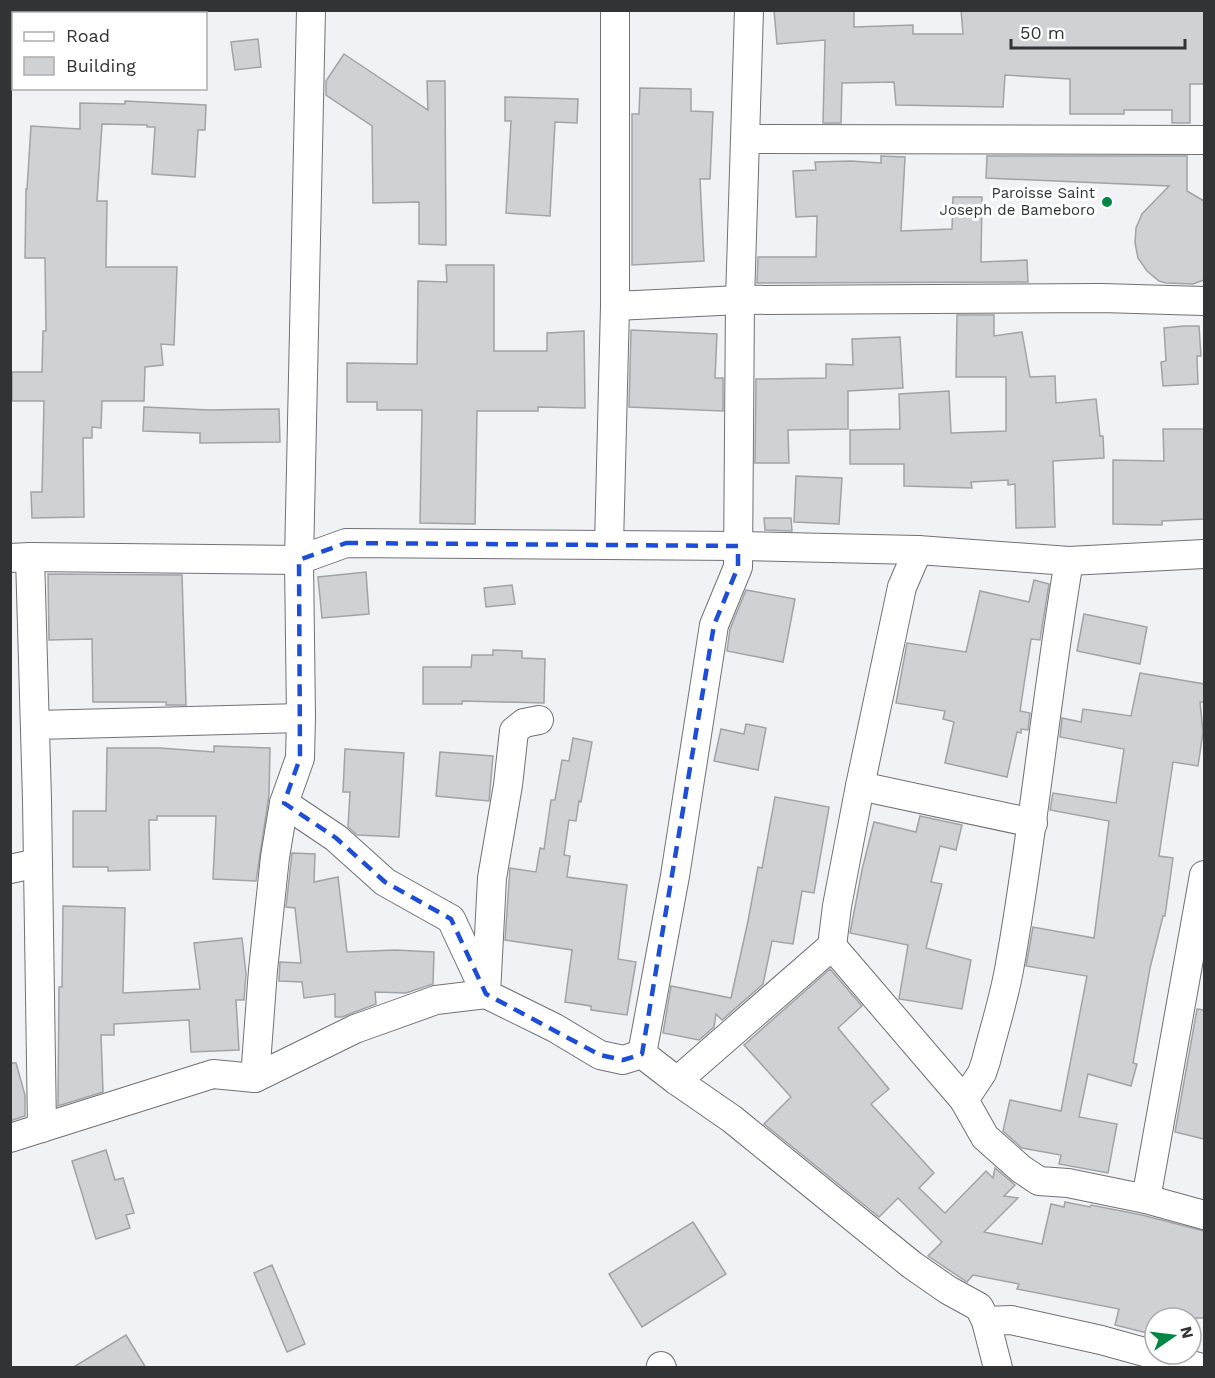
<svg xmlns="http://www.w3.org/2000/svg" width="1215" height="1378" viewBox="0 0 1215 1378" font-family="'Work Sans',sans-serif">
	<rect width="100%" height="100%" fill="#f0f2f6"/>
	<g fill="#d0d1d5" stroke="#a1a3a6" stroke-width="1.5">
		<polygon points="774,10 854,10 854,27 913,25 913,34 963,34 961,10 1204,10 1204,84 1190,84 1190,123 1172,123 1172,110 1124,110 1124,114 1070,114 1070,79 1005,75 1003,107 896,105 894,82 842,83 841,123 823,123 825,40 777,44"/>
		<polygon points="258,39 261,67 235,70 231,42"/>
		<polygon points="344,54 428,110 427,81 445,81 446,245 419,244 419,202 373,203 372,126 326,95 326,81"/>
		<polygon points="640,88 691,89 691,111 713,112 710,179 700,179 704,261 632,265 632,114 639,114"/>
		<polygon points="505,97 578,99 577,123 555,122 550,216 506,213 511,121 505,121"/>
		<polygon points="125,101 206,105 205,130 198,130 195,177 152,174 155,127 147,127 147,125 102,124 97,201 107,201 106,267 177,267 174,345 161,344 163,365 145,367 144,401 102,401 101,428 92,427 92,438 83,438 84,517 32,518 31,492 42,492 44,401 12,401 12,372 42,372 43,331 46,331 45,258 25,258 26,189 27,189 31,126 80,129 80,103 125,104"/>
		<polygon points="881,156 905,157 901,231 952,229 953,197 982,197 981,262 1027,260 1028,282 757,283 758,257 816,257 817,216 796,217 793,171 816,170 815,162 851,161 881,163"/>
		<polygon points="987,156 1187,156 1187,191 1204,201 1204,280 1193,284 1166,283 1159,281 1147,271 1138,258 1135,243 1136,228 1142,214 1169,186 986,178"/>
		<polygon points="446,265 494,265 494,351 547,351 547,333 584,331 585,408 538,407 538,411 477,411 475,524 420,523 422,410 377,410 377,402 347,402 347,363 417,364 418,281 447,282"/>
		<polygon points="957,315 994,315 994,336 1022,332 1030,377 1055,376 1056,403 1096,399 1100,436 1103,436 1104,458 1053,461 1055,527 1016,528 1015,484 1008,485 1008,480 971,482 972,488 904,486 904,464 850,464 850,430 900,429 899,394 949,391 951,433 1006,431 1006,377 956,377"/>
		<polygon points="1184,326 1199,326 1201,356 1197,356 1198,384 1163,386 1161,362 1166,361 1164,328"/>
		<polygon points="631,330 717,334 715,378 723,378 723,411 629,407"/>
		<polygon points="900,337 903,388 848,391 848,429 788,430 789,463 755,463 756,379 826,378 826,364 853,365 852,339"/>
		<polygon points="144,407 210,410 279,409 280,442 200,443 200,433 143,431"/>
		<polygon points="1163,429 1204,429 1204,519 1162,521 1162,525 1113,524 1113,460 1164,461"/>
		<polygon points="796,476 842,478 839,524 794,522"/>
		<polygon points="764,518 791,518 792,531 765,530"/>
		<polygon points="366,572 369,614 322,618 318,577"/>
		<polygon points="48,574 182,575 186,705 166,705 166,702 93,702 92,639 49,640"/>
		<polygon points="1034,580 1049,584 1040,640 1031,639 1020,711 1030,713 1028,730 1021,729 1021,733 1017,732 1007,777 945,763 954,722 943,719 945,711 896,703 907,643 966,652 980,591 1029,602"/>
		<polygon points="512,585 515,604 486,607 484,588"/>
		<polygon points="746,590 795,599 783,662 727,651 730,629"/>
		<polygon points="1084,614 1147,627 1140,664 1077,651"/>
		<polygon points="493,650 522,651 522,658 545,659 544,703 462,701 462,704 423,704 423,667 471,667 472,655 493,655"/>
		<polygon points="1140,673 1204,684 1204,702 1200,702 1203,732 1198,766 1173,762 1159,856 1173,858 1165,916 1163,916 1150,968 1133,1063 1137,1064 1131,1086 1088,1074 1079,1117 1117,1124 1108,1173 1059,1164 1061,1155 1022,1148 1003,1131 1010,1100 1061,1111 1087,976 1026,966 1033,927 1094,938 1109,821 1050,810 1053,793 1116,803 1124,749 1060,737 1062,718 1081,722 1083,709 1131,716"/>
		<polygon points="746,724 766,728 758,770 714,761 721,729 744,734"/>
		<polygon points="573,738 592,742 581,802 579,801 576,821 569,820 564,855 570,856 567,877 627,885 618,959 636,962 627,1015 591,1010 591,1006 565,1002 572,950 505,940 510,868 536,872 540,848 544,849 551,800 555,800 562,760 569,761"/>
		<polygon points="214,746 270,748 269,795 256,881 213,879 216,816 157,816 157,820 149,820 150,870 108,871 108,867 73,867 73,811 106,811 107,748 160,748 214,752"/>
		<polygon points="345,749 404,753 399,837 357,835 348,827 350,792 343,792"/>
		<polygon points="440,752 493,756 489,801 436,796"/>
		<polygon points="775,797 829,807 814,893 802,891 793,944 772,941 763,984 722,1020 716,1014 714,1027 699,1040 663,1033 671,986 731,998 748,921 758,867 762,868"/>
		<polygon points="920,816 962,825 956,850 940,846 931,882 942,884 926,948 971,960 962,1009 899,999 908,945 850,933 862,870 874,822 916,832"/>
		<polygon points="292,853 315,854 314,882 338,877 347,952 395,950 434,952 433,984 406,993 375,992 376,1004 342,1017 335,1017 335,994 304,998 302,982 279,981 280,962 301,963 295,908 286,907"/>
		<polygon points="63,906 125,908 123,993 200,989 194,943 242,938 246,974 244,1000 236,1000 239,1050 191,1052 189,1020 114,1024 114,1035 101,1035 103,1092 58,1106 59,987 62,987"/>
		<polygon points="830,969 862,1006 838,1028 889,1089 871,1104 934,1173 919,1188 945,1213 986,1171 993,1178 995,1168 1015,1185 1004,1196 1018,1198 984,1232 1042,1244 1051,1204 1064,1207 1065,1202 1090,1207 1091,1205 1142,1215 1204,1231 1204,1318 1155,1318 1155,1335 1115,1325 1119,1309 1017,1289 1019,1284 973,1275 967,1282 928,1256 942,1242 898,1198 879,1217 764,1124 791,1097 744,1045"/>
		<polygon points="1197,1009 1204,1010 1204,1139 1175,1132"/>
		<polygon points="10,1063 16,1063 25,1095 25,1116 10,1121"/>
		<polygon points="106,1150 115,1180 123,1178 134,1213 126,1215 130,1228 96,1239 72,1161"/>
		<polygon points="693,1222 726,1274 642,1327 609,1274"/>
		<polygon points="272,1265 305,1344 287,1352 254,1273"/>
		<polygon points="126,1335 146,1368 72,1368"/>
	</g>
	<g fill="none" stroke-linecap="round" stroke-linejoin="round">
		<defs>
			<g id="street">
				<polyline points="746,139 1204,140"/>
				<polyline points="615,306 740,300 1101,298 1204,301"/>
				<polyline points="609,545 615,306 615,10"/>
				<polyline points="30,557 37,800 42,1128"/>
				<polyline points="10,558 30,557 299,560 346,543 738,546 918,550 1069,561 1204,554"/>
				<path d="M 1069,561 C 1046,695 1034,830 1010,964 C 1005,996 994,1029 986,1061 L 982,1073 L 964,1100 L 985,1137 L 1021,1169 L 1039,1181 L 1068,1183 L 1146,1199 L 1204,1215"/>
				<polyline points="36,725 301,718"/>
				<polyline points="860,786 1033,823"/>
				<polyline points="284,803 336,838 385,882 451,919 486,994 555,1028 600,1055 623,1060 642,1054 677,1081 732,1119 912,1265 948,1290 979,1307 986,1321 1011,1320 1101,1340 1202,1368"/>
				<polyline points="10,869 38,863"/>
				<polyline points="832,946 964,1100"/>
				<polyline points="642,1054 675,876 714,625 738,567 740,300 749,10"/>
				<polyline points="255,1078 263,970 275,857 284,803 300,758 301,718 299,560 311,10"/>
				<polyline points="677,1081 832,946 837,906 860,786 902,587 918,550"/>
				<polyline points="10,1138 213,1074 255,1078 355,1029 436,1000 486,994 492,878 508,785 514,731 524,723 539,720"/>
				<polyline points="1146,1199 1204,875"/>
				<polyline points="986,1321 998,1368"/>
				<polyline points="661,1366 662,1368"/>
			</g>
		</defs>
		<use href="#street" stroke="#707175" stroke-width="30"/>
		<use href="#street" stroke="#fff" stroke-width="28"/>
	</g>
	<path fill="none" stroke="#1d4ed8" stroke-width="4.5" stroke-dasharray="12 8" stroke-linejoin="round" d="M 346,543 L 738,546 L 738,567 L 714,625 L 642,1054 L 623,1060 L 600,1055 L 486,994 L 451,919 L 385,882 L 336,838 L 284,803 L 300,758 L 299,560 Z"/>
	<circle fill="#008743" stroke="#fff" stroke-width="2" cx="1107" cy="202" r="6"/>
	<g text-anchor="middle" stroke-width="6" stroke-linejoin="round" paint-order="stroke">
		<g font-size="15" fill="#323334" stroke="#fff" text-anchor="end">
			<text x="1095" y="198">Paroisse Saint<tspan x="1095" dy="17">Joseph de Bameboro</tspan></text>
		</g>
	</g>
	<rect width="1215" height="1378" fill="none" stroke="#323334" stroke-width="24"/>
	<rect x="12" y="12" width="195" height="78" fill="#ffffff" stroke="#adadae" stroke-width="1.5"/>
	<rect x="24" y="32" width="30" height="9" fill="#ffffff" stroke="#adadae" stroke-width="1.5"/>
	<text x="66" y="42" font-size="18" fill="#323334">Road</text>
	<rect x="24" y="57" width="30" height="18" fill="#d0d1d5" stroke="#adadae" stroke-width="1.5"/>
	<text x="66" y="72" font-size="18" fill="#323334">Building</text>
	<g transform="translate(1173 1336) rotate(76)"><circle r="28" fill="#ffffff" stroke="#adadae" stroke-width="1.5"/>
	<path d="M0-4.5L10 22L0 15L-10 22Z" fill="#008743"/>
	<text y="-9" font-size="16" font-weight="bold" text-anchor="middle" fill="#323334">N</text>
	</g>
	<path d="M1011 39v9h174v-9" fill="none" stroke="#323334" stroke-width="3"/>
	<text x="1020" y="39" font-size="18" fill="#323334" stroke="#ffffff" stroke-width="4.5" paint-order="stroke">50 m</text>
</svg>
